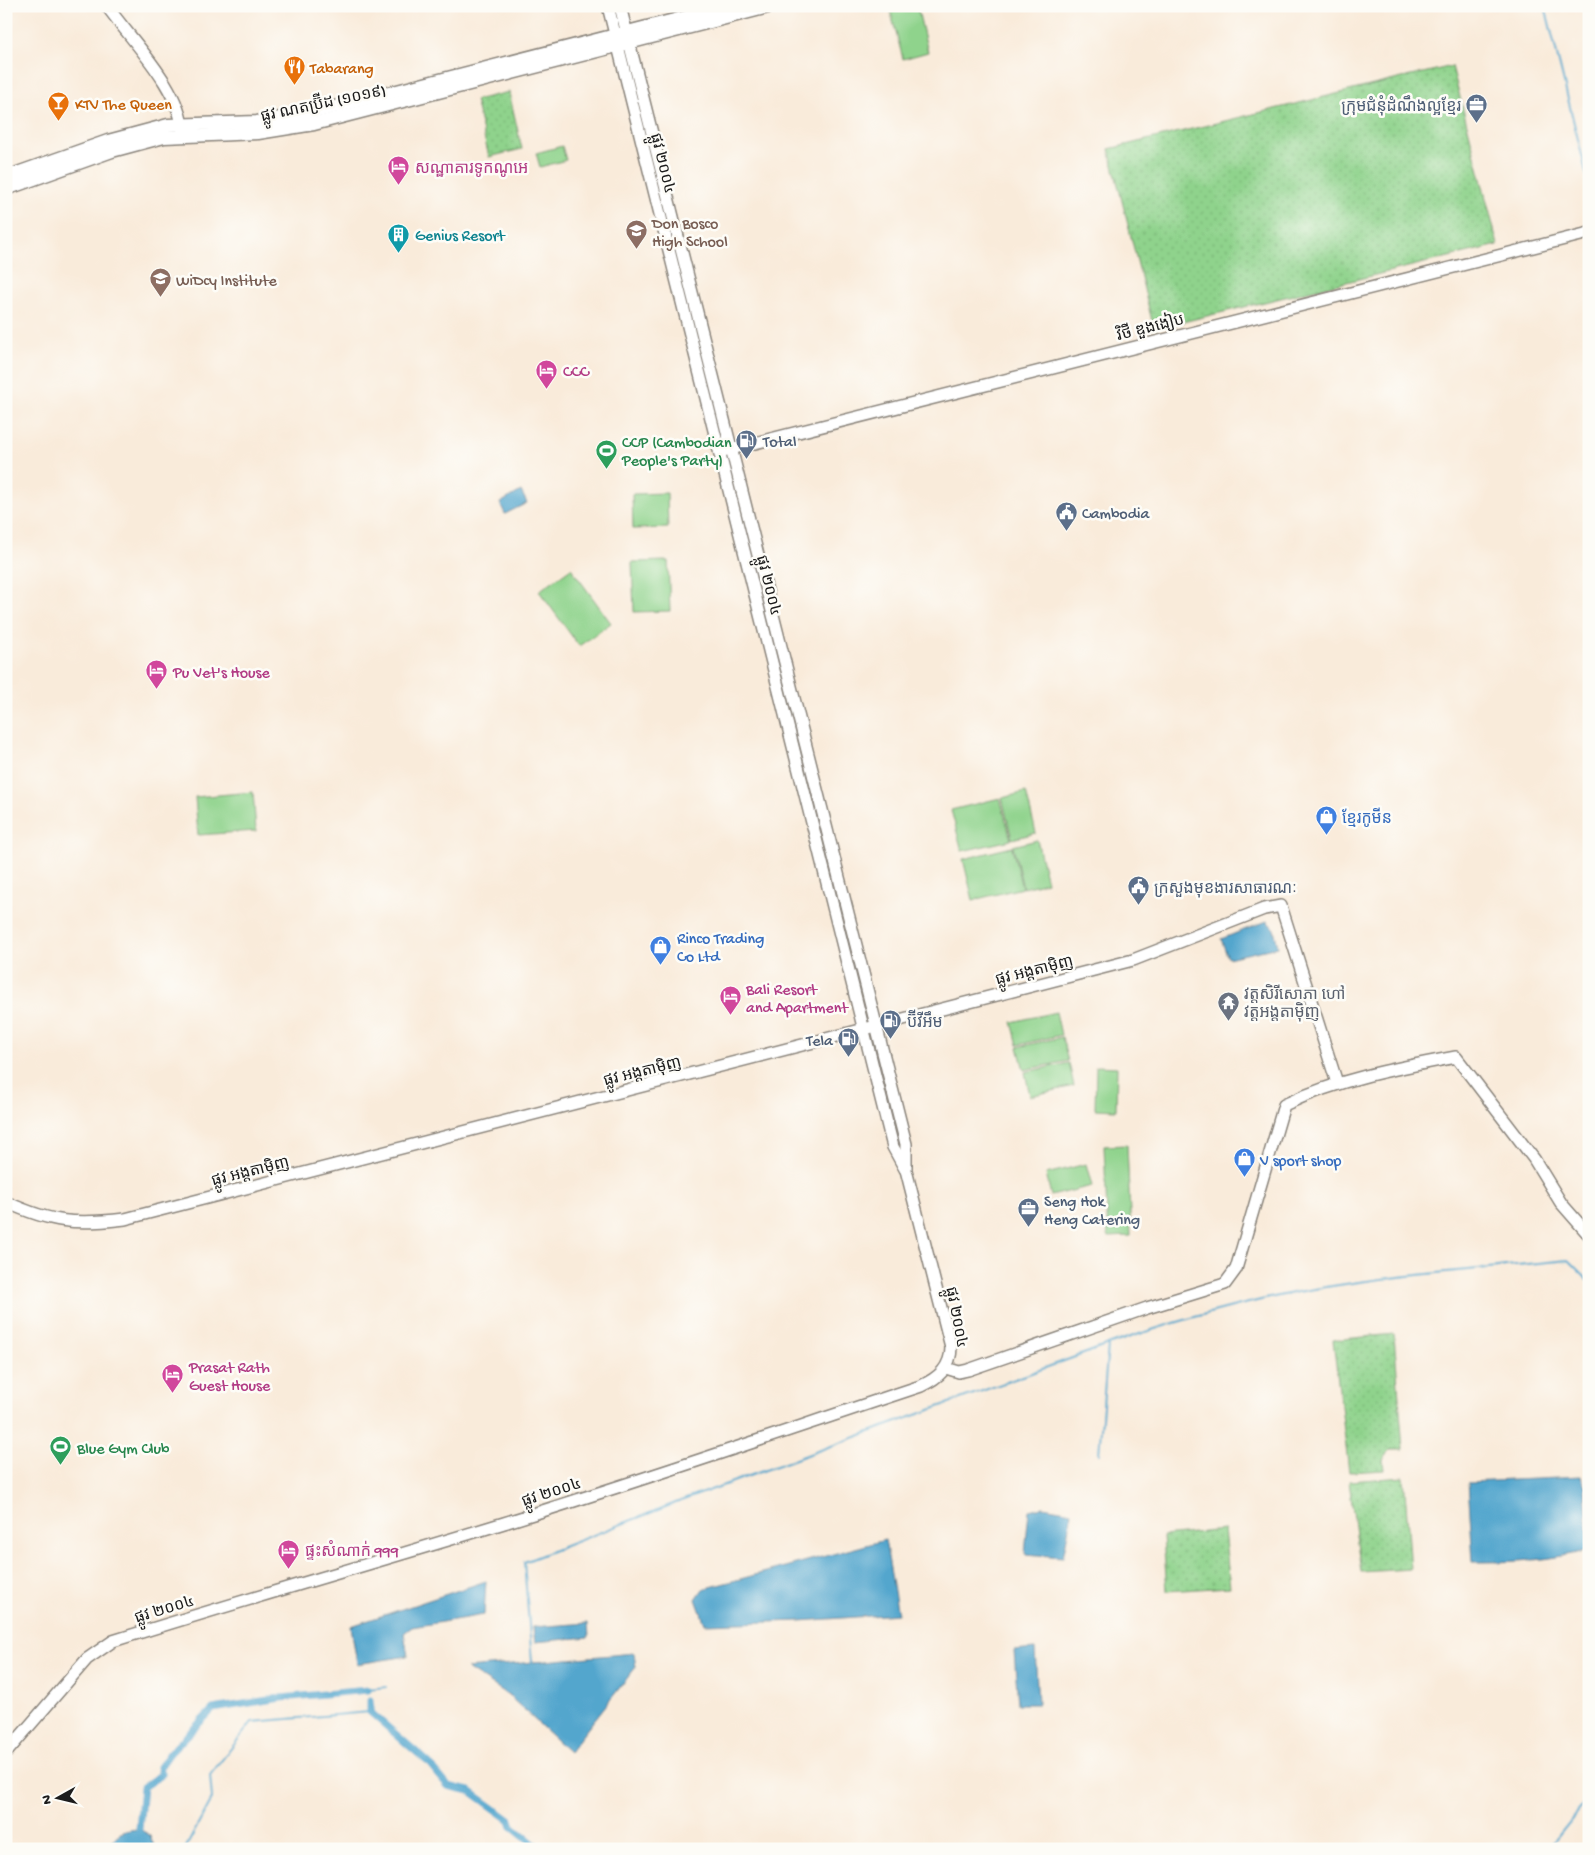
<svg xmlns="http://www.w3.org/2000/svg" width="1595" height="1855" viewBox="0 0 1595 1855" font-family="'Gochi Hand','Noto Sans Khmer',sans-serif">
	<defs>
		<pattern id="grass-dots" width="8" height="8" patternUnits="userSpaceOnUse" patternTransform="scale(1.25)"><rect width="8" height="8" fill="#8fd38c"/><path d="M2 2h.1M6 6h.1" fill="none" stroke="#7bb578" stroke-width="1.8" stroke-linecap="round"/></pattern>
	</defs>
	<rect width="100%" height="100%" fill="#fdfcf7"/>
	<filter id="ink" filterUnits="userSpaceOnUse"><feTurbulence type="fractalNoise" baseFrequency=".02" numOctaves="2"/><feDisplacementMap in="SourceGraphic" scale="10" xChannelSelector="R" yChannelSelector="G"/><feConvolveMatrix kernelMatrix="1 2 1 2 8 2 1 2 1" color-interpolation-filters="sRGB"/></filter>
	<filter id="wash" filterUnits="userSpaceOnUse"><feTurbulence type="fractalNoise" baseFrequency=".0096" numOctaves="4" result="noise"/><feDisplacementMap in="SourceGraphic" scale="20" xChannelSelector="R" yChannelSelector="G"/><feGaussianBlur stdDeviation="1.12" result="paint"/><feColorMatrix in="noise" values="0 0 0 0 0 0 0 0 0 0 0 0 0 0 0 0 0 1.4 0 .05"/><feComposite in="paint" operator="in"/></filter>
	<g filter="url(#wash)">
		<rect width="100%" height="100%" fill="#f9ebda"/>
		<g fill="url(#grass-dots)" stroke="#567854">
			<polygon points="1452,66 1498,245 1154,329 1109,149"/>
			<polygon points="509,92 522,149 489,157 475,100"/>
			<polygon points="1394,1334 1403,1449 1391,1449 1383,1460 1384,1470 1349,1472 1333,1340"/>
			<polygon points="1404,1477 1411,1569 1361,1572 1349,1481"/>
			<polygon points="1224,1530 1230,1587 1167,1591 1163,1536"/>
		</g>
		<g fill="#8fd38c" stroke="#567854">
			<polygon points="889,6 917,6 928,52 903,59"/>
			<polygon points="562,146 566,160 540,167 536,153"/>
			<polygon points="667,493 668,528 633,529 632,494"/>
			<polygon points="668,561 670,611 634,612 632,562"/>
			<polygon points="571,568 611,623 579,646 539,591"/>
			<polygon points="253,792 256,831 198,835 195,797"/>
			<polygon points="1026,792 1036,833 1012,839 1002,798"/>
			<polygon points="1000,798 1011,840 962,851 951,810"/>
			<polygon points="1037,840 1047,882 1023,888 1013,846"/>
			<polygon points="1012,847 1022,888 973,900 963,859"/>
			<polygon points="1056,1012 1061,1035 1018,1045 1012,1022"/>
			<polygon points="1062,1037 1068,1061 1024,1070 1018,1047"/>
			<polygon points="1069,1063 1074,1086 1030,1096 1025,1072"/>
			<polygon points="1096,1066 1117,1067 1116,1110 1095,1109"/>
			<polygon points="1127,1145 1131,1236 1108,1237 1104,1146"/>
			<polygon points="1086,1164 1092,1186 1051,1196 1046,1174"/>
		</g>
		<g fill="#52a6cd" stroke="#376174">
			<polygon points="521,491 527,503 505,514 500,503"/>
			<polygon points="1267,921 1274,929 1278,947 1228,958 1221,939"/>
			<path d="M 1581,1477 L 1585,1487 L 1589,1550 C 1551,1561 1512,1562 1473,1562 L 1468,1482 Z"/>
			<polygon points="1043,1507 1072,1512 1063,1557 1025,1554 1029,1510"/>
			<polygon points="885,1540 898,1614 800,1621 705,1624 696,1599 703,1589"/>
			<polygon points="486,1581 484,1615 412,1627 404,1633 408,1656 357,1664 351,1626"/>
			<polygon points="588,1623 589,1637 535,1642 533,1627"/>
			<polygon points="1035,1649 1038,1704 1018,1704 1014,1651"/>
			<polygon points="634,1653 636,1667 569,1752 507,1694 467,1668"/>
			<path d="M 139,1829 L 150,1835 L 155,1849 L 108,1849 C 115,1833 123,1830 139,1829 Z"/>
		</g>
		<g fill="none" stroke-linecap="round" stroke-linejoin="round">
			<g stroke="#52a6cd" stroke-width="2">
				<polyline points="1545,6 1589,184"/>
				<polyline points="1099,1454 1108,1345"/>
				<path d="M 532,1662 L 524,1562 L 686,1499 L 1108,1345 C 1165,1324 1224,1308 1283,1295 C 1374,1276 1475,1270 1568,1260 L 1589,1281"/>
				<polyline points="368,1689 386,1687"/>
				<polyline points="185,1849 212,1799 210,1775 252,1722 370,1712"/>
				<polyline points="1548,1849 1589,1798"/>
			</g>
			<g stroke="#52a6cd" stroke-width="7">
				<polyline points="370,1700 370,1712 428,1762 448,1786 470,1791 510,1820 512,1826 540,1849"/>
				<polyline points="139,1829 143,1787 162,1774 160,1767 170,1753 213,1709 281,1698 368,1690"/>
			</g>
		</g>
	</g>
	<g filter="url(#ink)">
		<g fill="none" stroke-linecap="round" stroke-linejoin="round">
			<defs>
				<g id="secondary">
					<path d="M 107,6 C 133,43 180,87 183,133"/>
					<polyline points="608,6 893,1147 905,1169"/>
					<polyline points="723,451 1589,233"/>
					<path d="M 6,1202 C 52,1223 75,1225 125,1219 L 1133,960 L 1264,909 L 1281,906 L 1337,1083"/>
					<path d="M 946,1368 L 959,1372 L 968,1370 L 1147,1308 L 1225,1284 L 1236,1269 L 1284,1105 C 1338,1079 1397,1068 1456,1057 L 1534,1159 L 1561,1203 L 1589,1235"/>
					<path d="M 6,1753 L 87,1659 L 113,1641 C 243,1600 374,1563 504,1523 C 644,1480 782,1432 921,1386 C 938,1378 951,1368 951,1347 L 906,1170 L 906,1144 L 620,6"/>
				</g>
				<g id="primary">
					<polyline points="6,177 108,141 168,125 257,122 311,113 729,6"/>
					<polyline points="6,189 112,151 164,137 258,133 314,124 772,6"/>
				</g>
			</defs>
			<use href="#secondary" stroke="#8a847b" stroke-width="14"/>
			<use href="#primary" stroke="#8a847b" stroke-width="15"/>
			<use href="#secondary" stroke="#fff" stroke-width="11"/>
			<use href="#primary" stroke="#fff" stroke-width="12"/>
		</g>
	</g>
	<defs>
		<symbol id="restaurant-pin" viewBox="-11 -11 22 30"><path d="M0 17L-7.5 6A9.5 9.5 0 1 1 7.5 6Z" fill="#e8710a" stroke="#fdfcf7"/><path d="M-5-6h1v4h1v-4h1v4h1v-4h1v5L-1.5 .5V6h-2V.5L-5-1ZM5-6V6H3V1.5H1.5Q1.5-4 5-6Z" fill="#fff"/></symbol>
		<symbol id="bar-pin" viewBox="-11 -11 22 30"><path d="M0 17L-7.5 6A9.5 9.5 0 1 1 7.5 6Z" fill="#e8710a" stroke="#fdfcf7"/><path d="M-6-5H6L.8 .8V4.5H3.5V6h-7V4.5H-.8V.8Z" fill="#fff"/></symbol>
		<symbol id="office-pin" viewBox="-11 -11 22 30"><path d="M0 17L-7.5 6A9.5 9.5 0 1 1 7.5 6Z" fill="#5c6f8a" stroke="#fdfcf7"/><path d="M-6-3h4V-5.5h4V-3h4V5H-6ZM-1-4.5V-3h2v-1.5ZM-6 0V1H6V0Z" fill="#fff"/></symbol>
		<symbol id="hotel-pin" viewBox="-11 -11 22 30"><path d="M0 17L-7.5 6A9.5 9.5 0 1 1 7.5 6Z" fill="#d1479c" stroke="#fdfcf7"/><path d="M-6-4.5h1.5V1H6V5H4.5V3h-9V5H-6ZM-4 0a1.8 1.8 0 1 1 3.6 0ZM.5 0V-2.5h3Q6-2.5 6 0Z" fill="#fff"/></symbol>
		<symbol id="school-pin" viewBox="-11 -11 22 30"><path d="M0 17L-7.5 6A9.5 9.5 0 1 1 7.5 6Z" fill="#8d6e63" stroke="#fdfcf7"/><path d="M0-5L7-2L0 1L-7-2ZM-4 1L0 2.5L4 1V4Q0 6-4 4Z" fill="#fff"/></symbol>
		<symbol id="building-pin" viewBox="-11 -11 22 30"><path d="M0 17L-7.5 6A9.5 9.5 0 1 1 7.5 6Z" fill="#0f9aa8" stroke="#fdfcf7"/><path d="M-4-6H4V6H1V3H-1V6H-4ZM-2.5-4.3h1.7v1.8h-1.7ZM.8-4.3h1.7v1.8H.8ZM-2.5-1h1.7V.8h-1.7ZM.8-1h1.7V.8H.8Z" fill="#fff"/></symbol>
		<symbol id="fuel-pin" viewBox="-11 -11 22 30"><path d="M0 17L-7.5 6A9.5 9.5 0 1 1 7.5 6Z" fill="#5c6f8a" stroke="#fdfcf7"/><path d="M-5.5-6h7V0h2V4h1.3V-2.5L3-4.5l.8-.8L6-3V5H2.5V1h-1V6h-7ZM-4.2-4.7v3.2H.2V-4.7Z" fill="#fff"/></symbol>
		<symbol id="stadium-pin" viewBox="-11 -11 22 30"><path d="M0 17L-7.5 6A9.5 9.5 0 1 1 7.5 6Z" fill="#2e9e5b" stroke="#fdfcf7"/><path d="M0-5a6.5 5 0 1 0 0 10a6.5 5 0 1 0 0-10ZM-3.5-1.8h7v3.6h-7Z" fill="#fff"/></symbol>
		<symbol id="civic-pin" viewBox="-11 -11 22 30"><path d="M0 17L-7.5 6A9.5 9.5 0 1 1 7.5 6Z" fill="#5c6f8a" stroke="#fdfcf7"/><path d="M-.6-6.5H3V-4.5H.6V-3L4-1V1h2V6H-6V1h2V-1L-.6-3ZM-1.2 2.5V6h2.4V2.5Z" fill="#fff"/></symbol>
		<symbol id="shop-pin" viewBox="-11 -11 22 30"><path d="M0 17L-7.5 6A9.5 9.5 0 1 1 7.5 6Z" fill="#3f7fe0" stroke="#fdfcf7"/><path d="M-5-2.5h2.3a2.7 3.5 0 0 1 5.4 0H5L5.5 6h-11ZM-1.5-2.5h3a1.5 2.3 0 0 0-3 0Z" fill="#fff"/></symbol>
		<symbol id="temple-pin" viewBox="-11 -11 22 30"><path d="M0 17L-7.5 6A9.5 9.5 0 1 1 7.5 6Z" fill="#6b7280" stroke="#fdfcf7"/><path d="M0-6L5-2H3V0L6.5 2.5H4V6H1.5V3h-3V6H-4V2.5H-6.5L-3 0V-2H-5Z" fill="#fff"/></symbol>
	</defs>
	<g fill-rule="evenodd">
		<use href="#restaurant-pin" x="282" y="54" width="25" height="34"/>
		<use href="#bar-pin" x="46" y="90" width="25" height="34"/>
		<use href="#office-pin" x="1464" y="92" width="25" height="34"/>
		<use href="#hotel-pin" x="386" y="154" width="25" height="34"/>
		<use href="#school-pin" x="624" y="218" width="25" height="34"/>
		<use href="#building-pin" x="386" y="222" width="25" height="34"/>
		<use href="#school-pin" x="148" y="266" width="25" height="34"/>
		<use href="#hotel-pin" x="534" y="358" width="25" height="34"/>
		<use href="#fuel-pin" x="734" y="428" width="25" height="34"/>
		<use href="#stadium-pin" x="594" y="438" width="25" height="34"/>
		<use href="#civic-pin" x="1054" y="500" width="25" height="34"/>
		<use href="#hotel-pin" x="144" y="658" width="25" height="34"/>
		<use href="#shop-pin" x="1314" y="804" width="25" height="34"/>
		<use href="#civic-pin" x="1126" y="874" width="25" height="34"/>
		<use href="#shop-pin" x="648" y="934" width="25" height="34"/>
		<use href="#hotel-pin" x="718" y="984" width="25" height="34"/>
		<use href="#temple-pin" x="1216" y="990" width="25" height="34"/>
		<use href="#fuel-pin" x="878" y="1008" width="25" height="34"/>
		<use href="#fuel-pin" x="836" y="1026" width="25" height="34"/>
		<use href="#shop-pin" x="1232" y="1146" width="25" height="34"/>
		<use href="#office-pin" x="1016" y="1196" width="25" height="34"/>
		<use href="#hotel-pin" x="160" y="1362" width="25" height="34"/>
		<use href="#stadium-pin" x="48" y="1434" width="25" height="34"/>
		<use href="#hotel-pin" x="276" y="1538" width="25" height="34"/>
	</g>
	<g text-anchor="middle" stroke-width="5" stroke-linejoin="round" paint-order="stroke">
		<g font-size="16" fill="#c56008" stroke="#fdfcf7" text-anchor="start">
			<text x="310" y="73">Tabarang</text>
			<text x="75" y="109">KTV The Queen</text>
		</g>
		<g font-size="16" fill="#1c1c1c" stroke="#fdfcf7">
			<text transform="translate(323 102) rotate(-12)" y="6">ផ្លូវ ណតប្រ៊ីដ (១០១៩)</text>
			<text transform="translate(664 163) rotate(76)" y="6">ផ្លូវ ២០០៤</text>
			<text transform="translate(1150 326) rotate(-14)" y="6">វិថី ឌួងងៀប</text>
			<text transform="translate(770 585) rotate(76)" y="6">ផ្លូវ ២០០៤</text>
			<text transform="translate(1034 969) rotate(-14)" y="6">ផ្លូវ អង្តតាម៉ិញ</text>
			<text transform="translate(642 1070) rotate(-14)" y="6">ផ្លូវ អង្តតាម៉ិញ</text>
			<text transform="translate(250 1170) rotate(-14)" y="6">ផ្លូវ អង្តតាម៉ិញ</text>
			<text transform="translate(958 1317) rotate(79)" y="6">ផ្លូវ ២០០៤</text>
			<text transform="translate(551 1491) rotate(-18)" y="6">ផ្លូវ ២០០៤</text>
			<text transform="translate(164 1608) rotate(-17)" y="6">ផ្លូវ ២០០៤</text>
		</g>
		<g font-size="16" fill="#4e5e75" stroke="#fdfcf7" text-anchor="start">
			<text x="1461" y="111" text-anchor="end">ក្រុមជំនុំដំណឹងល្អខ្មែរ</text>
			<text x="763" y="446">Total</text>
			<text x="1082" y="518">Cambodia</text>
			<text x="1154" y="893">ក្រសួងមុខងារសាធារណៈ</text>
			<text x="907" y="1027">ប៊ីវីអឹម</text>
			<text x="833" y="1045" text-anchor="end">Tela</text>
			<text x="1044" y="1206">Seng Hok<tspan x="1044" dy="18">Heng Catering</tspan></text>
		</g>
		<g font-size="16" fill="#b23c85" stroke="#fdfcf7" text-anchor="start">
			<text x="415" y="173">សណ្ឋាគារទូកណូអេ</text>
			<text x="563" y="376">CCC</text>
			<text x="173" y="677">Pu Vet's House</text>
			<text x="746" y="994">Bali Resort<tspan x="746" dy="18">and Apartment</tspan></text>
			<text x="189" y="1372">Prasat Rath<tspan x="189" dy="18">Guest House</tspan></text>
			<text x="305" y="1556">ផ្ទះសំណាក់ 999</text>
		</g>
		<g font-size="16" fill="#785e54" stroke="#fdfcf7" text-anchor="start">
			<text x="652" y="228">Don Bosco<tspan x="652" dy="18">High School</tspan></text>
			<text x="176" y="285">WiDcy Institute</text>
		</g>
		<g font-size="16" fill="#0d838f" stroke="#fdfcf7" text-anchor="start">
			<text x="415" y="240">Genius Resort</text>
		</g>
		<g font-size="16" fill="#27864d" stroke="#fdfcf7" text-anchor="start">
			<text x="622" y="447">CCP (Cambodian<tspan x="622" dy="18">People's Party)</tspan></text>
			<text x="77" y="1453">Blue Gym Club</text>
		</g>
		<g font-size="16" fill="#366cbe" stroke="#fdfcf7" text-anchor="start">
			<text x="1342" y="823">ខ្មែរកូមីន</text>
			<text x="677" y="943">Rinco Trading<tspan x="677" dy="18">Co Ltd</tspan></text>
			<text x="1260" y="1165">V sport shop</text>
		</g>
		<g font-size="16" fill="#5b616d" stroke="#fdfcf7" text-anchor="start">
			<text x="1244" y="999">វត្តសិរីសោភា ហៅ<tspan x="1244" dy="18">វត្តអង្តតាម៉ិញ</tspan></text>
		</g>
	</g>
	<rect width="1595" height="1855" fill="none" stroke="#fdfcf7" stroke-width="25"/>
	<g transform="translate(58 1798) rotate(262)" stroke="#fdfcf7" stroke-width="4" paint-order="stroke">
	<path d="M0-4L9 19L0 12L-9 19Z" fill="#1c1c1c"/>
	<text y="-8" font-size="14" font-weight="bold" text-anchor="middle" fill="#1c1c1c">N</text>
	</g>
</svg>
